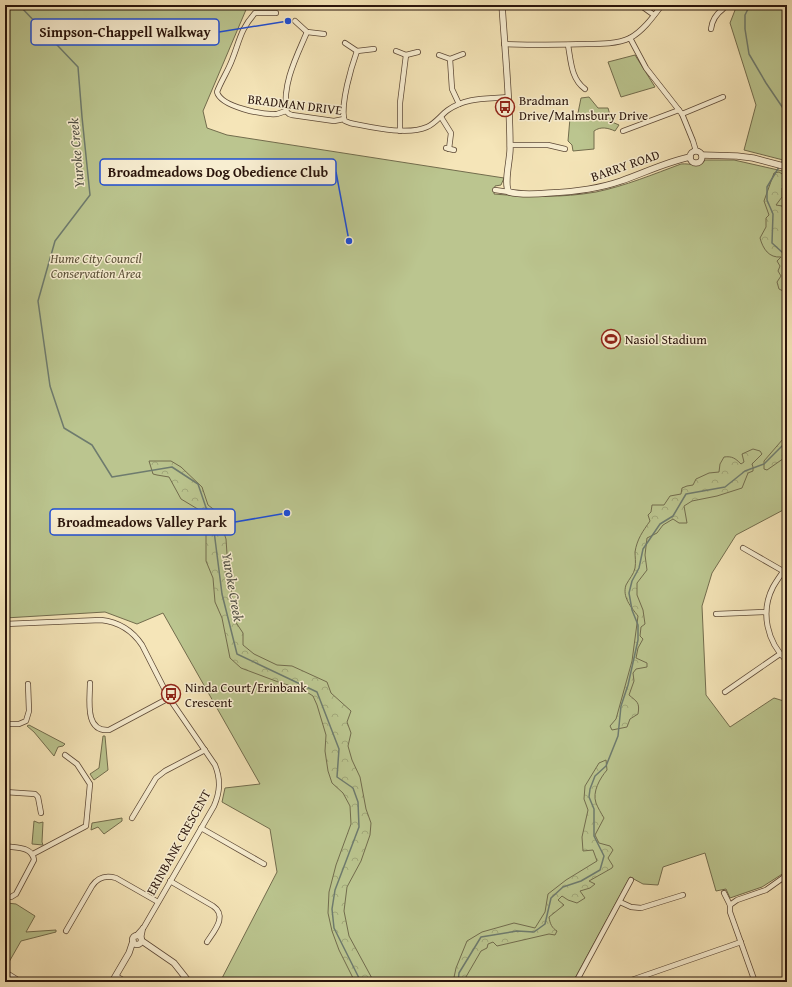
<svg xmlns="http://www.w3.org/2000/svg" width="792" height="987" viewBox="0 0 792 987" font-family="'Gentium Book Plus',serif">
	<defs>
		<pattern id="forest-crowns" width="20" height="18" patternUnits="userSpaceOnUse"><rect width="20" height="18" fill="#bbc58f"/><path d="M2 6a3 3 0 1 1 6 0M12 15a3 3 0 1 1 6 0" fill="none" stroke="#a1a87a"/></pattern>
	</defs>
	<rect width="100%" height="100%" fill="#f5e5b8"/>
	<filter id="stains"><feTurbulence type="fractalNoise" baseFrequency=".005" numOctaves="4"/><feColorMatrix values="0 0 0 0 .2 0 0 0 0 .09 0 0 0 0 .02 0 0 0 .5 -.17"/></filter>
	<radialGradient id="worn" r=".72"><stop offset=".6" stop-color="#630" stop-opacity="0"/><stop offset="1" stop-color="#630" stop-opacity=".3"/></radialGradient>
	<g fill="#bbc58f" stroke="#726c4d">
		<path d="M 5,5 L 248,5 L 203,111 L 207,128 L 227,135 L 504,178 L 501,185 L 495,186 L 494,194 C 528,197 562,198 596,192 C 625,186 654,174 681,164 C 692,163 696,168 705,160 L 734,160 L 787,172 L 787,508 L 736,535 L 712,573 L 702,606 L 706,695 L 730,727 L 774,698 L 787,702 L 787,871 L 762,887 L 730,898 L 726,889 L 716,891 L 705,853 L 663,867 L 658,885 L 643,884 L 630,877 L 573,982 L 220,982 L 277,872 L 270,829 L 222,802 L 225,788 L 260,784 L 163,613 L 137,624 L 105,612 L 5,618 Z"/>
		<path d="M 737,5 L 787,5 C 787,18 782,31 787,43 L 787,161 L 744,150 L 756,105 L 730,23 Z"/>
		<polygon points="635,55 655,87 621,97 608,62"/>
		<path d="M 589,97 L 598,108 L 608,108 L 612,122 L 619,125 L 615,131 C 608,128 601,126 594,131 L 594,149 L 573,151 L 572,145 L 568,141 L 570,118 L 577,118 L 581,98 Z"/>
		<polygon points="29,725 65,744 63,746 58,747 54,756 34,732 27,726"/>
		<polygon points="103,736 105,736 108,770 94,780 90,774 99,768"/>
		<polygon points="122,818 122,821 104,834 98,827 91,830 92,823"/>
		<polygon points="34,821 39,823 43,822 42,842 43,845 32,844"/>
		<polygon points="7,903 16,904 35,916 26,932 56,930 56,932 21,941 9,962 5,959 5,908"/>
	</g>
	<g fill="url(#forest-crowns)" stroke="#726c4d">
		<path d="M 779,172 L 787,177 L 787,186 L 782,188 L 782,197 L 776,205 L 782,206 L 787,217 L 787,293 L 779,289 L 777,282 L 781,276 L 778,271 L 780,266 L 777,261 L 781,257 C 769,258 763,249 760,238 L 766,227 L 766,218 L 769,215 L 764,201 L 774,173 Z"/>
		<polygon points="787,436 787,456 767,470 764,469 764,461 783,439"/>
		<path d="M 753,449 L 760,451 L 762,454 L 752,464 L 753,467 L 753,471 L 748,473 L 742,488 L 717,496 L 692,501 L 684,506 L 687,523 L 679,523 L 673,519 L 663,525 L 657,533 L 647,538 L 645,555 L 647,570 L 637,583 L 637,595 L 643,610 L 645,624 L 641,627 L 640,636 L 643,639 L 638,648 L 636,658 L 647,663 L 647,667 L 636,669 L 633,673 L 634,681 L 629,695 C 637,702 640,702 638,714 L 630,719 L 627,727 L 612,730 L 610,726 L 616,719 L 632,661 L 638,616 C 631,607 622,597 626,585 C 629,579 634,574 635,568 C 636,562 635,557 635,552 C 637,539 643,531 650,521 L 648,515 L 651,512 L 652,505 L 664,505 L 670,496 L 681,494 L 682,488 L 687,486 L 693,485 L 696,479 L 709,473 L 719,472 L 720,464 L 724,457 C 732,456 735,458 741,464 L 744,462 L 742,454 Z"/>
		<polygon points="149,461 171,461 181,467 202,487 208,505 221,515 221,524 226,539 227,554 225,572 231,581 233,618 243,633 243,645 254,654 277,665 292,666 327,682 331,693 351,711 347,722 351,733 348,746 352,760 360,777 366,809 371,823 370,835 361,861 347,887 344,911 349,936 374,982 355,982 339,950 332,931 328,913 329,892 336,865 351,824 350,806 343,793 332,783 328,771 325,751 326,735 317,705 313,696 302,689 281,683 241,668 230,658 222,618 215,602 213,578 206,561 206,524 201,511 181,499 169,477 157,475 153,474"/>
		<path d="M 606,760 L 607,770 C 600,778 592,792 596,803 C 598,808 601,813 604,818 L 595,835 L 599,843 L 610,846 L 613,850 L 608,858 L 613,866 L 612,868 L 589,881 L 595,884 L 590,888 L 580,891 L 585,898 L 577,903 L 568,900 L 562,896 L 558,900 L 564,905 L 549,917 C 550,924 552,928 557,931 L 555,935 L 549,934 L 497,946 L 493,942 L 488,944 L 487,948 L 481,951 L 463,982 L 453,982 L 456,968 L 467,941 L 482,932 L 514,923 L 535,928 L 545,912 L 548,894 L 566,880 L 597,861 L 593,850 L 583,851 L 582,837 L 588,810 L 584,799 L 585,786 L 599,763 Z"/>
	</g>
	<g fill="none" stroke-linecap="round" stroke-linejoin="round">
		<g stroke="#6e7b6e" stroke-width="1.5">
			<polyline points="19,5 78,67 82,117 90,195 55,241 38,301 50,386 64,428 92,445 112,477 172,467 198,484 214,531 222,594 237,654 317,692 339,749 337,777 353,788 358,802 359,827 335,890 332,909 334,928 361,982"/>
			<polyline points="750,5 745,15 745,29 749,54 766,83 787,114"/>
			<polyline points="781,164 787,149"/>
			<polyline points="779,167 767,187 767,200 773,214 772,243 783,253 787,264"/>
			<polyline points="458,982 459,973 481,937 517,931 534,932 545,924 551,898 563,887 581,881 600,870 604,856 594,836 594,809 589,797 590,789 595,776 606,766 618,736 621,706 628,685 638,640 638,625 632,610 629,593 632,581 639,568 643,549 660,524 673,516 686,494 725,487 745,471 764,464 787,441"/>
		</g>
		<defs>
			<g id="minor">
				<polyline points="640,5 654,15"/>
				<path d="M 276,13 L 255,13 C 240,30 240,40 232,60 C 228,71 221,81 217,92 C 221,107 263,115 277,114 C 280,113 283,112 286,111"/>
				<polyline points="295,21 307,32 324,34"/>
				<path d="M 711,29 C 712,21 716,14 723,9 L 717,5"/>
				<polyline points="630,38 646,68 682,114 693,141 696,151"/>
				<polyline points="345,43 357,51 374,49"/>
				<path d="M 504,44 C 532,45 560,45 587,44 C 601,44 617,44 630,38 C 643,31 653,17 662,5"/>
				<path d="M 568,45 C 571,61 571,79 585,89"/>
				<polyline points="396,51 406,55 418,52"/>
				<polyline points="439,55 450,59 463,54"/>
				<polyline points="450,59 452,89 459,104"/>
				<path d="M 286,111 C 283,82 296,58 307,32"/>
				<polyline points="286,111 289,114 292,115 334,121 344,119"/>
				<polyline points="682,114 723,97"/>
				<polyline points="441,117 451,133 449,149"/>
				<path d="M 344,119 L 345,121 L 350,123 C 371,127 407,136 427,127 C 435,124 441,115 448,110 C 466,97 487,99 508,97"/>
				<path d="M 344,119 C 341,102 351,68 357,51"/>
				<polyline points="400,131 400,103 406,55"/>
				<polyline points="623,131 679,110"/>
				<polyline points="510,145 548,145 565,149"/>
				<polyline points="446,148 454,150"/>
				<polyline points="495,190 509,192"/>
				<polyline points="743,548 783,571"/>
				<path d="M 787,566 C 782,573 777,580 773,587 C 760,612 767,642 787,661"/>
				<polyline points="716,614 766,612"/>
				<path d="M 5,624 L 101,620 C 119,622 132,630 142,645 L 169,698 L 215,765 C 221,780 220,792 214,806 L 144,927 L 136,936"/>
				<path d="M 90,683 C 90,699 84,732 109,730 L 169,698"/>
				<polyline points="725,692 780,654"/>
				<polyline points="5,724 19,724 26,721 29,711 28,684"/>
				<polyline points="5,792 35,794 38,797 41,813"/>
				<polyline points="132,818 156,778 165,771 205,750"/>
				<polyline points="201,828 264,864"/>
				<path d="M 5,846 C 16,848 32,846 34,860 L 16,894 L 11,897 L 5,897"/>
				<polyline points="33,854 86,826 90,784 77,764 65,755"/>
				<path d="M 170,881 L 213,906 C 228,916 214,931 207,942"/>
				<polyline points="724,893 730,905 730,912 755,982"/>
				<polyline points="620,902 631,907 641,908 683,895"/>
				<polyline points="730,905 737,900 766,890 787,875"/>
				<path d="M 66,931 L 92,886 C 98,877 106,875 116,878 L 158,902"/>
				<polyline points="141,938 143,928"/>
				<polyline points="5,972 21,982"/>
				<polyline points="116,976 126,982"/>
				<polyline points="576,982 631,880"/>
				<polyline points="626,982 741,942"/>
			</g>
			<g id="tertiary">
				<path d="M 502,5 C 505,52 510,99 510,147 C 511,157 503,184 509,192 C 521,195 537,194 549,193 C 573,192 598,189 621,181 C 644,173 666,162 690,157"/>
				<circle cx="696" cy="157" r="6"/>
				<polyline points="702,155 737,156 753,158 787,167"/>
				<circle cx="137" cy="940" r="4.5"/>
				<polyline points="142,941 174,963 189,982"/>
				<polyline points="112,982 129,953 133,941"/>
			</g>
		</defs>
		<use href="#minor" stroke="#5c4836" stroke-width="6"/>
		<use href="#tertiary" stroke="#5c4836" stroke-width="7"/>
		<use href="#minor" stroke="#f8eed1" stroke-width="4.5"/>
		<use href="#tertiary" stroke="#f8eed1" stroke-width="5.5"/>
	</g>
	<defs>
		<symbol id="bus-ring" viewBox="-11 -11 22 22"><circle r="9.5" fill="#f8eed1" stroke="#8f2418" stroke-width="1.5"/><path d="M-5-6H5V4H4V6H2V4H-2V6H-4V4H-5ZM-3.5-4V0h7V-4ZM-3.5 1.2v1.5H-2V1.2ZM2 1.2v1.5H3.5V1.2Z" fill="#8f2418"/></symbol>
		<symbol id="stadium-ring" viewBox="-11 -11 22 22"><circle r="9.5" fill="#f8eed1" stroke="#8f2418" stroke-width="1.5"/><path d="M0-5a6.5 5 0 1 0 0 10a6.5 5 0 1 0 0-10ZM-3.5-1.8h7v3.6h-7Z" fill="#8f2418"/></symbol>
	</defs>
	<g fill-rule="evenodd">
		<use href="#bus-ring" x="494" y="96" width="22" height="22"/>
		<use href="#stadium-ring" x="600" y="328" width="22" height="22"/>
		<use href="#bus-ring" x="160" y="683" width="22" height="22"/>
	</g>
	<g text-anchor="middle" stroke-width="3" stroke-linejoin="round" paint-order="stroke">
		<g font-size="13" fill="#29140b" stroke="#f8eed1" text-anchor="start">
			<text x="519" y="105">Bradman<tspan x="519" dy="15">Drive/Malmsbury Drive</tspan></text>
			<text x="625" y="344">Nasiol Stadium</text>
			<text x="185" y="692">Ninda Court/Erinbank<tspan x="185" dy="15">Crescent</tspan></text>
		</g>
		<g font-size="13" fill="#29140b" stroke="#f8eed1">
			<text transform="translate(295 104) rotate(7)" y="5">BRADMAN DRIVE</text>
			<text transform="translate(625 165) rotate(-19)" y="5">BARRY ROAD</text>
			<text transform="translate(178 842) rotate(-61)" y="5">ERINBANK CRESCENT</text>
		</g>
		<g font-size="13" font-style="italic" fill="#5c5239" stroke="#f8eed1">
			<text x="96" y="263">Hume City Council<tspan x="96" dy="15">Conservation Area</tspan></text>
		</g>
		<g font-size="14" font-style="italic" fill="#515045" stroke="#f8eed1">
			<text transform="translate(76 153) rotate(-95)" y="5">Yuroke Creek</text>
			<text transform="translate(233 587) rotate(80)" y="5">Yuroke Creek</text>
		</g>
	</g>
	<path fill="none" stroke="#1d4ed8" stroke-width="1.5" d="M288 21L219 32M349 241L336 172M287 513L235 522"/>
	<g fill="#1d4ed8" stroke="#f8eed1" stroke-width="1.5">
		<circle cx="288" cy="21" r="4"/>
		<circle cx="349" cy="241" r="4"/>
		<circle cx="287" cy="513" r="4"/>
	</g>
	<g fill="#f8eed1" stroke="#1d4ed8" stroke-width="1.5">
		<rect x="31" y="19" width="188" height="26" rx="4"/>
		<rect x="100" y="159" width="236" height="26" rx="4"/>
		<rect x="50" y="509" width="185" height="26" rx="4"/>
	</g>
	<g font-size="14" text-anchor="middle" font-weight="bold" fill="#29140b">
		<text x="125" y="37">Simpson-Chappell Walkway</text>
		<text x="218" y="177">Broadmeadows Dog Obedience Club</text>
		<text x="142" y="527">Broadmeadows Valley Park</text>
	</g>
	<rect width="792" height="987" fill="none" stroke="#f5e5b8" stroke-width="20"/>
	<rect x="6" y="6" width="780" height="975" fill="none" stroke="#29140b" stroke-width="2"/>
	<rect x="10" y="10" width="772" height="967" fill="none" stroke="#29140b"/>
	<rect width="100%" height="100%" filter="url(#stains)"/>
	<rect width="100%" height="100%" fill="url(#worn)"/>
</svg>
